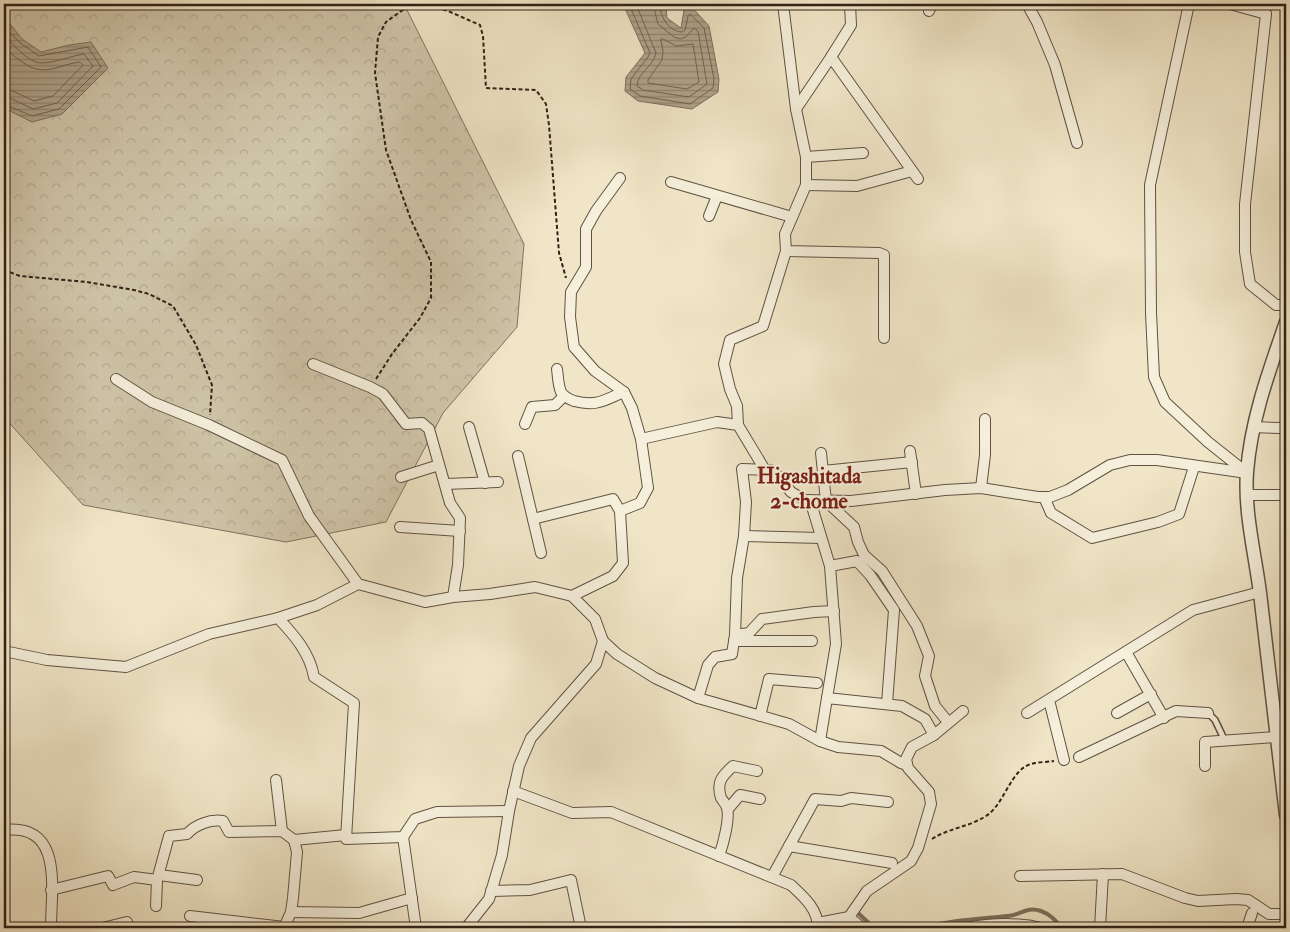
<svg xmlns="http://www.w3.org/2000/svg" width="1290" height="932" viewBox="0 0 1290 932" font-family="'IM FELL Double Pica',serif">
	<defs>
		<pattern id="forest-crowns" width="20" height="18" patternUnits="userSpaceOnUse" patternTransform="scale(1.25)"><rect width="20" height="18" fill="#cfc5a9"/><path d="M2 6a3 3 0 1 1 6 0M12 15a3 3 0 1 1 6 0" fill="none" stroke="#b2a991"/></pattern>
		<pattern id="water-rules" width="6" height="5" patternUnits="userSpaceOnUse" patternTransform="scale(1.25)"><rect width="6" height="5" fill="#afa38b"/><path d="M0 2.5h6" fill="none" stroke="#8f8471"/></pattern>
	</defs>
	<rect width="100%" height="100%" fill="#f0e6c7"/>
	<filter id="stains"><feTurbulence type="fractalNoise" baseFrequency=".004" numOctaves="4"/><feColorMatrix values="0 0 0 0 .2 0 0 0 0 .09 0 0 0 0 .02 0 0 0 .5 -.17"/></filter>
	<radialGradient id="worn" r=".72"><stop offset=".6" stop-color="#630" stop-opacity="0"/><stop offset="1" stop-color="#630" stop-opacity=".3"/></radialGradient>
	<polygon fill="url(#forest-crowns)" stroke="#807360" points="4,4 404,4 524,244 517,327 443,413 386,522 286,542 83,505 4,417"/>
	<g fill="url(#water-rules)" stroke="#7c6f5d">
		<polygon points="623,4 661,4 666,7 667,18 681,28 685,4 689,4 709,26 719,79 718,92 692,109 638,101 625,91 626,77 645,53"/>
		<polygon points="7,20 22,39 41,52 69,45 91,42 108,68 62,114 32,122 4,108 4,23"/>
	</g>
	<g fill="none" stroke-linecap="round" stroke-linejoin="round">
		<g stroke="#706251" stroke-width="1">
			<path d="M 629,4 L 650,53 L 648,57 L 631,79 L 630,89 L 640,96 L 690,104 L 713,88 L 714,79 L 704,28 L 690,14 L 688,16 L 685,30 L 682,32 C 667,31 661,16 659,4"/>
			<path d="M 636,4 L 656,53 C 654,66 637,73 637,86 L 643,90 L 689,97 L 707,84 L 698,31 L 694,28 L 686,37 L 680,39 L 674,37 L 658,24 L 653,4"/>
			<polyline points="4,26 19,42 39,56 88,47 101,67 59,109 32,116 4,104"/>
			<path d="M 4,34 C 11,43 29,63 41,63 C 54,63 71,56 84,54 L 93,66 L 57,103 L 33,109 L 10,98 L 4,97"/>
			<polygon points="661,39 663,39 676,46 693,44 699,82 687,89 648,83 648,80 662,60 663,52"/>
			<path d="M 4,46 C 9,52 15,57 22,62 C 45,78 56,65 80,62 L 83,65 L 53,96 L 34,101 L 13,91 L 4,90"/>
		</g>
		<g stroke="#7c6f5d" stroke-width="4">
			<polyline points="857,912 874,928"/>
			<path d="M 922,928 C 950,920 979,919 1008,916 C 1021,915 1026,906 1041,911 C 1050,914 1056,921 1062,928"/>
		</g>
		<defs>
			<polyline id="service" points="1208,713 1215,720 1225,741"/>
			<g id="minor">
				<polyline points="783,4 796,109 806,157 806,185 785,234 786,251 879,253 884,255 884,338"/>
				<polyline points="1027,4 1037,22 1055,65 1077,143"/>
				<polyline points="1230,4 1266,14 1245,204 1245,252 1250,284 1276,305 1286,305"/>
				<polyline points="929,11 932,4"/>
				<polyline points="831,57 918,179"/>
				<polyline points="796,109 831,57 851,25 850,4"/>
				<polyline points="806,157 863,153"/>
				<polyline points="671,182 792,217"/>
				<polyline points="806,185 857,186 912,171"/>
				<polyline points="709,216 717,196"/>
				<polyline points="313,364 370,387 383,394 406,424 422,423 429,429 450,503 460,518 458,565 453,597"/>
				<path d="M 557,369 C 558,376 558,385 561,392 C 564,397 569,399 574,401 C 597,407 604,400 624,392"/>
				<polyline points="116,379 152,402 209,425 282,460 309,516 358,584 425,602 453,597 490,594 535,587 572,596"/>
				<polyline points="525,424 532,407 555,405 564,396"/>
				<polyline points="738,425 737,406 730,389 724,364 730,340 763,326 786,251"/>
				<polyline points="469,427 485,483"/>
				<polyline points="1253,427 1279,428 1286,426"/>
				<polyline points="641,439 717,422 738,425 765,470"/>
				<polyline points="910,451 916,494"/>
				<polyline points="821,453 826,501 854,527 858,542 864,555 882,571 917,626 929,656 925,676 935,706 948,722"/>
				<polyline points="518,456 541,553"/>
				<polyline points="823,471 912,462"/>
				<polyline points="401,477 439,465"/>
				<polyline points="445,484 498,482"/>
				<polyline points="981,488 985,455 985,419"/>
				<polyline points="1247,495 1286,495"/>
				<polyline points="1044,497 1051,513 1092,538 1158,522 1179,514 1194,467"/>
				<polyline points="810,500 830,566"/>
				<polyline points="533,519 613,499 620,511"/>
				<polyline points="400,527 460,531"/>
				<polyline points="744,536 821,538"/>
				<polyline points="278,618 317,605 358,584"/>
				<polyline points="735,635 749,633 762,619 814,612 834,611"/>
				<polyline points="603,641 595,619 572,596 613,576 623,563 620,511 640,503 648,488 641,439 632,408 624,392 595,371 574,347 570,317 571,292 586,267 586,229 596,211 620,178"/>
				<polyline points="734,641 812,641"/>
				<path d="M 4,651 L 47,660 L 126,667 L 209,634 L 278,618 C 294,635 310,653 314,677 L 354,703 L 346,839 L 403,837 L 415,819 L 437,812 L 509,811"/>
				<polyline points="1126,652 1164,718"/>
				<polyline points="698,698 708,665 715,657 732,654 735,635 737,578 744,536 746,502 742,469 771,470 781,479 791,492 805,500 851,501 945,490 981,488 1038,497 1050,497 1068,490 1110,465 1130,460 1157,460 1247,473 1208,442 1165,402 1154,377 1151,313 1150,185 1189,4"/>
				<polyline points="827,698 836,644 830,566 857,561 870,575 894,610 887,704"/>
				<polyline points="1049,700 1064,760"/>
				<polyline points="1027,713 1193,610 1260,592"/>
				<polyline points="1117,713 1151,694"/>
				<polyline points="760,716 769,679 817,683"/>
				<polyline points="934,735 963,711"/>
				<polyline points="820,741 838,747 881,751 901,763 907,765"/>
				<polyline points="1079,757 1176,711 1208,713"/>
				<polyline points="1205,766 1205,742 1276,737"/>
				<polyline points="276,780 282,831"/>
				<path d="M 513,791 L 572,813 L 611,812 L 791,885 C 804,897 818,909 818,928"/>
				<polyline points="728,809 740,795 760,799"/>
				<path d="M 4,830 C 64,823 51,889 51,928"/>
				<polyline points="403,837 416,928"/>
				<polyline points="789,846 892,863"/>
				<path d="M 719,856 C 723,845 730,819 727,808 C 726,804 723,801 721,798 C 716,782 722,776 733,766 L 757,771"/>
				<polyline points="159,875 197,880"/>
				<polyline points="1020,876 1122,874 1185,898 1198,901 1236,899 1248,900 1269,914 1286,914"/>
				<polyline points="772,877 815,799 841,801 851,798 888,802"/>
				<polyline points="51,890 108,876 113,885 134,877 157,880"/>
				<polyline points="491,891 530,890 571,880 581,928"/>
				<path d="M 156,906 L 157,880 L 169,836 L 187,834 C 195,825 210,819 223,821 L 229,832 L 282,831 L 294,840"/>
				<polyline points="291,912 359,913 412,898"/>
				<polyline points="190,916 284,927"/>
				<polyline points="849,917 862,928"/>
				<polyline points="102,928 127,922"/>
				<polyline points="284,928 291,912 293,898 297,852 294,840 346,835"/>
				<polyline points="466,928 489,899 502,855 509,811 519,766 531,738 596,664 603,641 617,654 655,678 698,698 789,724 820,741 827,698 902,706 925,719 934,735 912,747 906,759 908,768 929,792 931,804 918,848 911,861 867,891 849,917 818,923"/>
				<path d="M 966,928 C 992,923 1016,922 1042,928"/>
				<polyline points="1100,928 1103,874"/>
				<polyline points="1247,928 1252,913"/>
			</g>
			<path id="tertiary" d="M 1286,322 C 1269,371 1251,420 1247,472 C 1244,511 1255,554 1260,593 C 1269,667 1277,741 1286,815"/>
		</defs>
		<use href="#service" stroke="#605243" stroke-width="8"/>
		<use href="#minor" stroke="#605243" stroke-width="12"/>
		<use href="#tertiary" stroke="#605243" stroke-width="15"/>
		<g stroke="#302117" stroke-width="2" stroke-dasharray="4 2.5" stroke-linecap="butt">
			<polyline points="424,4 448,11 480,25 483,36 486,88 536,90 546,104 549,125 559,253 566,278"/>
			<polyline points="4,270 20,276 87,282 134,290 149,294 173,306 196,345 212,385 210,415"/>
			<polyline points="376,379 392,354 420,318 431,298 431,262 411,220 386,150 375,73 378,37 386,22 411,4"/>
			<path d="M 932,839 C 949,828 969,827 986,816 C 1005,804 1010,770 1031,764 C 1038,762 1047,762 1054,761"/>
		</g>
		<use href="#service" stroke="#f5efdb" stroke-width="5"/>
		<use href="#minor" stroke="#f5efdb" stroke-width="10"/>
		<use href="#tertiary" stroke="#f5efdb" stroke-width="12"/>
	</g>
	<g text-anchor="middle" stroke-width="4" stroke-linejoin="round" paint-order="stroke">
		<g font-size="22" font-weight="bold" fill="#7a1f14" stroke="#f5efdb">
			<text x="809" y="483">Higashitada<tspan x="809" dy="25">2-chome</tspan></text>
		</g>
	</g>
	<rect width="1290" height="932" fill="none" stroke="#f0e6c7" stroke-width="20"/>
	<rect x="5" y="5" width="1280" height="922" fill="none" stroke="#302117" stroke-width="2.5"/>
	<rect x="10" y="10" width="1270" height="912" fill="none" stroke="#302117"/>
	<rect width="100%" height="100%" filter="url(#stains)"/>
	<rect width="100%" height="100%" fill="url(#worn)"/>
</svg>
